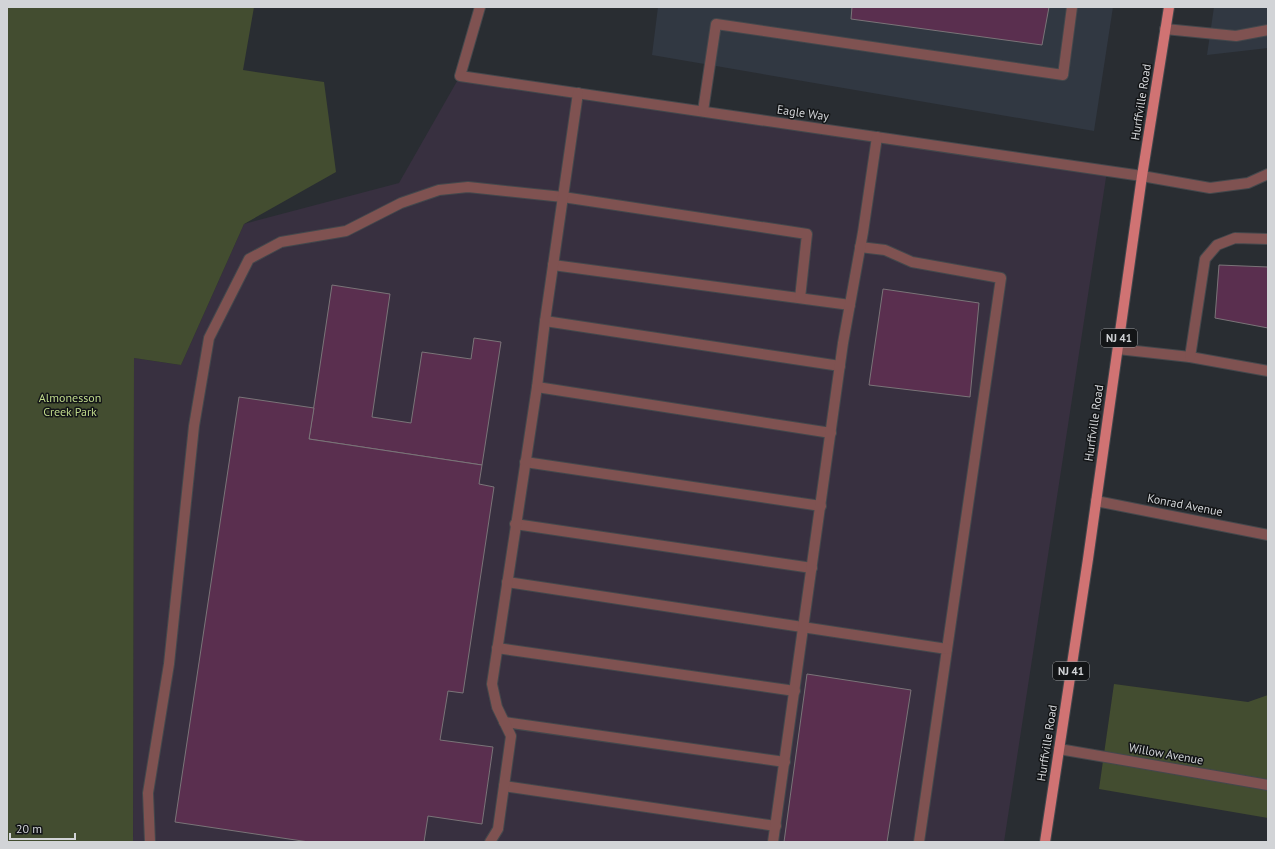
<svg xmlns="http://www.w3.org/2000/svg" width="1275" height="849" viewBox="0 0 1275 849" font-family="'PT Sans',sans-serif">
	<rect width="100%" height="100%" fill="#292d32"/>
	<polygon fill="#383040" points="460,76 1107,171 1004,842 133,842 134,358 181,365 244,224 399,183"/>
	<g fill="#313842">
		<polygon points="658,7 1113,7 1094,131 652,55"/>
		<polygon points="1214,7 1268,7 1268,48 1207,55"/>
	</g>
	<g fill="#434d30">
		<polygon points="7,7 254,7 243,70 324,82 336,172 244,224 181,365 134,358 133,842 7,842"/>
		<polygon points="1114,684 1248,702 1268,695 1268,818 1099,789"/>
	</g>
	<g fill="#5a2f4f" stroke="#7a7478">
		<polygon points="852,7 1049,7 1042,45 851,19"/>
		<polygon points="1219,265 1268,267 1268,328 1215,318"/>
		<polygon points="332,285 390,294 372,417 411,423 422,352 471,359 474,338 501,342 482,465 309,439"/>
		<polygon points="883,289 979,303 970,397 869,385"/>
		<polygon points="239,397 314,408 309,439 482,465 479,484 494,487 463,693 448,691 440,740 493,747 482,824 428,816 424,842 309,842 175,822"/>
		<polygon points="807,674 911,690 887,842 784,842"/>
	</g>
	<g fill="none" stroke-linecap="round" stroke-linejoin="round">
		<defs>
			<g id="service">
				<polyline points="480,7 460,76 1142,176 1210,188 1248,183 1268,174"/>
				<polyline points="1165,29 1236,36 1268,30"/>
				<polyline points="703,111 716,24 1063,75 1072,7"/>
				<polyline points="860,247 885,250 912,262 1001,278 919,842"/>
				<polyline points="553,265 850,305"/>
				<polyline points="545,321 840,366"/>
				<polyline points="1118,349 1190,357 1268,371"/>
				<polyline points="1190,357 1205,259 1217,245 1235,238 1268,239"/>
				<polyline points="537,387 831,433"/>
				<polyline points="525,462 821,506"/>
				<polyline points="515,524 812,568"/>
				<polyline points="507,582 947,649"/>
				<polyline points="497,648 795,691"/>
				<polyline points="504,722 785,762"/>
				<polyline points="504,786 776,826"/>
				<polyline points="150,842 148,793 169,664 194,426 209,338 249,259 281,242 346,231 401,203 439,190 468,187 563,197 807,234 800,298"/>
				<polyline points="490,842 498,829 511,736 497,707 492,684 537,387 545,321 578,93"/>
				<polyline points="773,842 843,343 863,232 877,137"/>
			</g>
			<g id="minor">
				<polyline points="1096,501 1268,535"/>
				<polyline points="1059,749 1268,785"/>
			</g>
			<polyline id="primary" points="1045,842 1088,559 1142,176 1169,7"/>
		</defs>
		<use href="#service" stroke="#44484c" stroke-width="12"/>
		<use href="#minor" stroke="#44484c" stroke-width="12"/>
		<use href="#primary" stroke="#44484c" stroke-width="12"/>
		<use href="#service" stroke="#7f5251" stroke-width="10"/>
		<use href="#minor" stroke="#7f5251" stroke-width="10"/>
		<use href="#primary" stroke="#d07373" stroke-width="10"/>
	</g>
	<g text-anchor="middle" stroke-width="3" stroke-linejoin="round" paint-order="stroke">
		<g fill="#131517" stroke="#999b9d" stroke-width="1">
			<rect x="1101" y="329" width="36" height="18" rx="3"/>
			<rect x="1053" y="662" width="36" height="18" rx="3"/>
		</g>
		<g font-size="11" font-weight="bold" fill="#d2d4d7">
			<text x="1119" y="342">NJ 41</text>
			<text x="1071" y="675">NJ 41</text>
		</g>
		<g font-size="12" fill="#d2d4d7" stroke="#131517">
			<text transform="translate(1141 102) rotate(-81)" y="4">Hurffville Road</text>
			<text transform="translate(803 113) rotate(8)" y="4">Eagle Way</text>
			<text transform="translate(1094 423) rotate(-82)" y="4">Hurffville Road</text>
			<text transform="translate(1185 505) rotate(11)" y="4">Konrad Avenue</text>
			<text transform="translate(1047 743) rotate(-81)" y="4">Hurffville Road</text>
			<text transform="translate(1166 754) rotate(10)" y="4">Willow Avenue</text>
		</g>
		<g font-size="12" fill="#bfd98b" stroke="#131517">
			<text x="70" y="402">Almonesson<tspan x="70" dy="14">Creek Park</tspan></text>
		</g>
	</g>
	<rect width="1275" height="849" fill="none" stroke="#d2d4d7" stroke-width="16"/>
	<path d="M10 833v6h65v-6" fill="none" stroke="#d2d4d7" stroke-width="2"/>
	<text x="16" y="833" font-size="12" fill="#d2d4d7" stroke="#131517" stroke-width="3" paint-order="stroke">20 m</text>
</svg>
